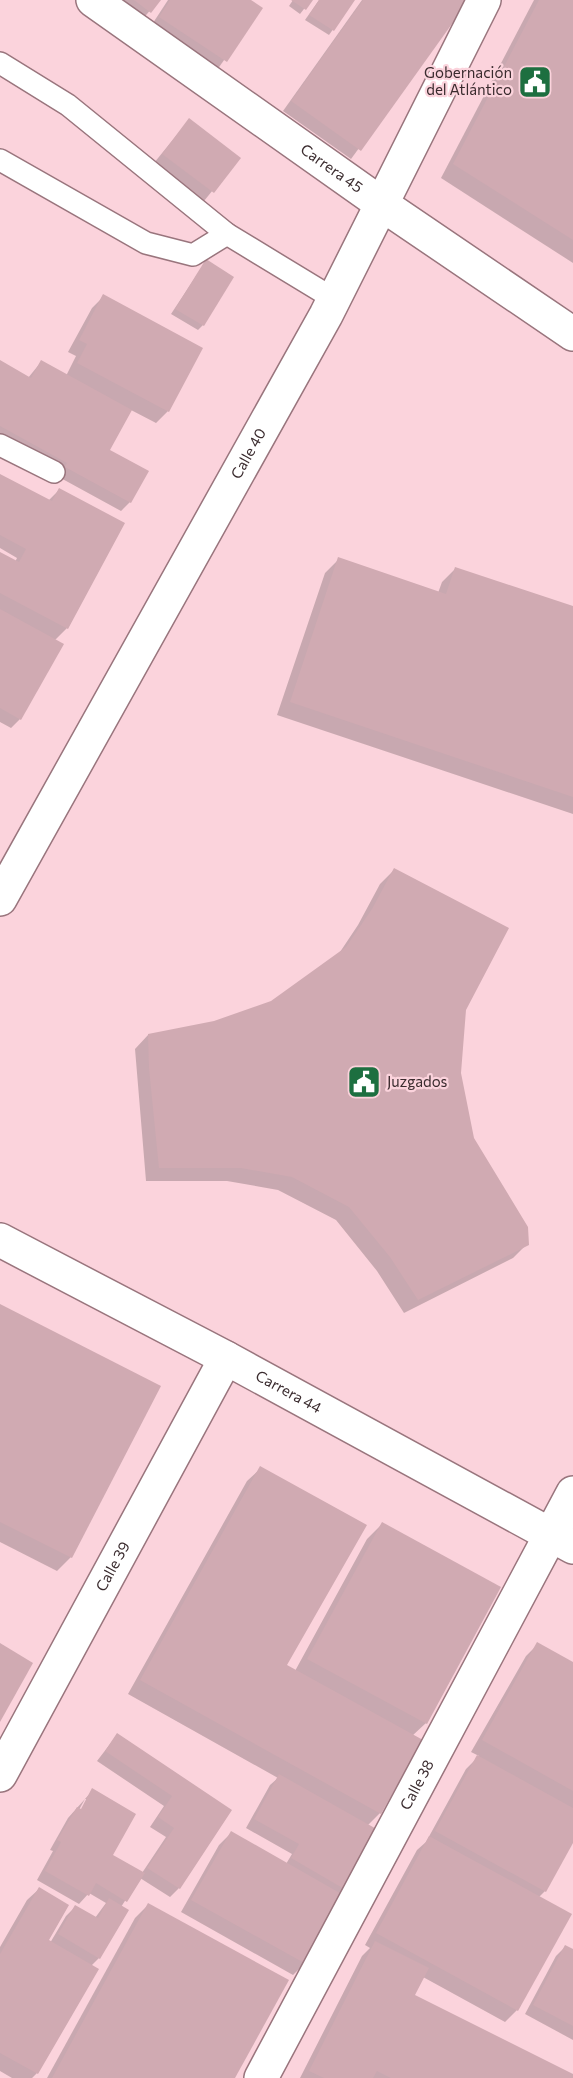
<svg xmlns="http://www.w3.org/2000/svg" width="573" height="2078" viewBox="0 0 573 2078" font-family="Commissioner,sans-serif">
	<rect width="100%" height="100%" fill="#fbd3dc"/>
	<g fill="#0003" fill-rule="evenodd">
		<polygon points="113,0 159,0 141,21"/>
		<polygon points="168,0 248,0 261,8 217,70 151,26"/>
		<polygon points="293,0 311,0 300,14 289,6"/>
		<polygon points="319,0 354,0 329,35 305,20"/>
		<polygon points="362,0 468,0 351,159 283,111"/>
		<polygon points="534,0 573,0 573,263 441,178"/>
		<polygon points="189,120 239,158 204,201 154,163"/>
		<polygon points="206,261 203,325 198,330 171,314"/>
		<polygon points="104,296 168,411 156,423 131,410 108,450 130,502 121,511 57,476 0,440 0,362 28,378 41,362 66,376 76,356 68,352 92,308"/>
		<polygon points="0,475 48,501 59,490 123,524 67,628 54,641 20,719 11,728 0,722 0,554 15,562 17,558 0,548"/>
		<polygon points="339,559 438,593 442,582 455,569 573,608 573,814 277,715 325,573"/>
		<polygon points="394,870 465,1010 459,1073 473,1139 527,1244 513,1258 404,1313 377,1271 336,1220 278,1190 227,1181 146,1181 135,1049 148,1035 214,1023 272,1002 338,955 358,925 380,884"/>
		<polygon points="0,1306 71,1557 57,1571 0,1542"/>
		<polygon points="261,1468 285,1666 295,1671 367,1539 382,1524 426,1723 412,1736 421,1741 380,1813 367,1826 345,1889 339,1894 305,1963 293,1975 181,1912 219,1845 231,1833 286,1864 292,1854 246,1828 270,1785 278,1778 128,1694 247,1481"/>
		<polygon points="538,1644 573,1664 573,1840 545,1891 538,1898 517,2010 505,2022 423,1977 413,1995 573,2078 300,2078 362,1956 370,1948 365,1945 417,1850 426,1842 466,1769 479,1756 471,1752 526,1656"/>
		<path d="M 117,1735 L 230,1811 L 179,1888 L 170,1897 L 140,1878 L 121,1907 L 99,1958 L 91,1966 L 97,1970 L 37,2073 L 32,2078 L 12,2078 L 0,2071 L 0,1947 L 27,1900 L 39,1889 L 47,1941 L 50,1943 L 66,1916 L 75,1907 L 95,1918 L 106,1903 L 89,1893 L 79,1904 L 37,1880 L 53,1851 L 50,1850 L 68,1818 L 93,1790 L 111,1855 L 142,1873 L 166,1837 L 150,1827 L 164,1806 L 97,1761 ZM 85,1799 L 88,1799 L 78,1816 L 76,1815 Z"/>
		<polygon points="148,1905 234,2078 47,2078 135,1918"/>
		<polygon points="565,1947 573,1951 573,2040 525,2014 556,1956"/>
	</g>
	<g fill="#d0aab2">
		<polygon points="134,0 161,0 151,13"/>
		<polygon points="170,0 251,0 263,8 227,62 159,17"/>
		<polygon points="291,0 313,0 306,10"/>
		<polygon points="319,0 355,0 334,31 309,15"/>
		<polygon points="363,0 469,0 361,151 291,101"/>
		<polygon points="539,0 573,0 573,240 453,164"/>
		<polygon points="189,118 241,158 214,193 162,154"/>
		<polygon points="206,259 234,277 204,326 175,309"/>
		<polygon points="103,294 203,348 169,412 77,363 87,344 79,340"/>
		<polygon points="0,360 31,378 41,360 132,410 110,450 149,471 131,503 65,467 67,463 0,426"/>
		<polygon points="0,474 52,501 59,488 125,523 68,629 0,593 0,552 19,562 26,549 0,535"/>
		<polygon points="338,557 446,594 455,567 573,606 573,797 290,702"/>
		<polygon points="0,609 64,644 21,720 0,708"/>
		<polygon points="394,868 509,928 466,1010 461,1073 474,1138 528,1227 529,1245 418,1300 390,1257 349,1207 292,1177 241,1168 159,1168 149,1068 148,1034 214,1021 271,1001 346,947 372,909"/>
		<polygon points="0,1304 161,1386 72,1558 0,1522"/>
		<polygon points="260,1466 367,1525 287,1665 423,1740 381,1814 140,1680"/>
		<polygon points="382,1522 501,1587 427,1724 307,1659"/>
		<polygon points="537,1642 573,1662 573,1791 482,1740"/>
		<polygon points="0,1643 33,1663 0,1722"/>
		<polygon points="117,1733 232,1810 180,1889 147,1868 174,1828 158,1817 172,1796 105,1751"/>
		<polygon points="477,1755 573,1808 573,1843 546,1892 435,1831"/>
		<polygon points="279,1774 380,1831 346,1890 291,1858 299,1844 254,1819"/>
		<polygon points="92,1788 136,1814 113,1855 145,1873 127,1902 96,1883 89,1896 45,1871 61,1842 57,1840 77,1807 81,1809"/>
		<polygon points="231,1831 345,1896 306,1964 191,1900"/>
		<polygon points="429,1836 572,1914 518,2011 376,1933"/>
		<polygon points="39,1887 69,1905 49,1940 99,1969 38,2074 0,2053 0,1954"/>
		<polygon points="109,1898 129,1910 100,1959 58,1934 75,1905 98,1918"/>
		<polygon points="148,1903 289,1980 235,2078 52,2078"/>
		<polygon points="375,1941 429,1968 415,1995 573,2074 573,2078 391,2078 377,2071 373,2078 324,2078 309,2071"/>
		<polygon points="565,1945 573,1949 573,2026 533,2005"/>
	</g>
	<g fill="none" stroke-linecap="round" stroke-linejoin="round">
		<defs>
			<g id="service">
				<polyline points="0,63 68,105 227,234 334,299"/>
				<polyline points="0,160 146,243 193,255 227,234"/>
				<polyline points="0,445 54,472"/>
			</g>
			<g id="minor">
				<path id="s1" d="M 93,0 L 383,205 L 573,334"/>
				<path id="s2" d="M 0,1775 L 226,1358"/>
			</g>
			<g id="tertiary">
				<path id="s3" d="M 0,899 L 326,315 L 484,0"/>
				<path id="s4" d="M 0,1240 L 226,1358 L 573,1547"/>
				<path id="s5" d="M 261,2078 L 573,1493"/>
			</g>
		</defs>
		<use href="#service" stroke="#99757d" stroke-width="24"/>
		<use href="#minor" stroke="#99757d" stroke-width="36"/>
		<use href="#tertiary" stroke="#99757d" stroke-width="36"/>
		<use href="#service" stroke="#fff" stroke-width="21"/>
		<use href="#minor" stroke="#fff" stroke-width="33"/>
		<use href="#tertiary" stroke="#fff" stroke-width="33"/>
	</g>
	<defs>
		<symbol id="civic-square" viewBox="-11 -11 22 22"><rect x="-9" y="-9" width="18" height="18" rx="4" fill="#1d6f40" stroke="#fbd3dc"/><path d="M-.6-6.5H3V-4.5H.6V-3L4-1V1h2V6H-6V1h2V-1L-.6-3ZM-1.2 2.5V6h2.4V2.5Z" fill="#fff"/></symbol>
	</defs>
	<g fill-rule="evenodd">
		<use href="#civic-square" x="516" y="63" width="38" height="38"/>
		<use href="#civic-square" x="345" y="1063" width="38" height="38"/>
	</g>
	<g text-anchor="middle" stroke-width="4.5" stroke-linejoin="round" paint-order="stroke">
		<g font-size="15" fill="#3a2b2e" stroke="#fbd3dc" text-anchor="end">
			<text x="512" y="78">Gobernación<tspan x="512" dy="17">del Atlántico</tspan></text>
			<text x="387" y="1087" text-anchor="start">Juzgados</text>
		</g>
		<g font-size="15" fill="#3a2b2e" stroke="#fbd3dc">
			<text dy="5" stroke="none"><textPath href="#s1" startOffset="292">Carrera 45</textPath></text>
			<text dy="5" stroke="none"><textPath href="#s3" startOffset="510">Calle 40</textPath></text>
			<text dy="5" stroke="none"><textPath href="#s4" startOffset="326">Carrera 44</textPath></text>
			<text dy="5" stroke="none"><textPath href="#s2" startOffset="237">Calle 39</textPath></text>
			<text dy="5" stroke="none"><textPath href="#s5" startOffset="332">Calle 38</textPath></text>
		</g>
	</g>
</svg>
